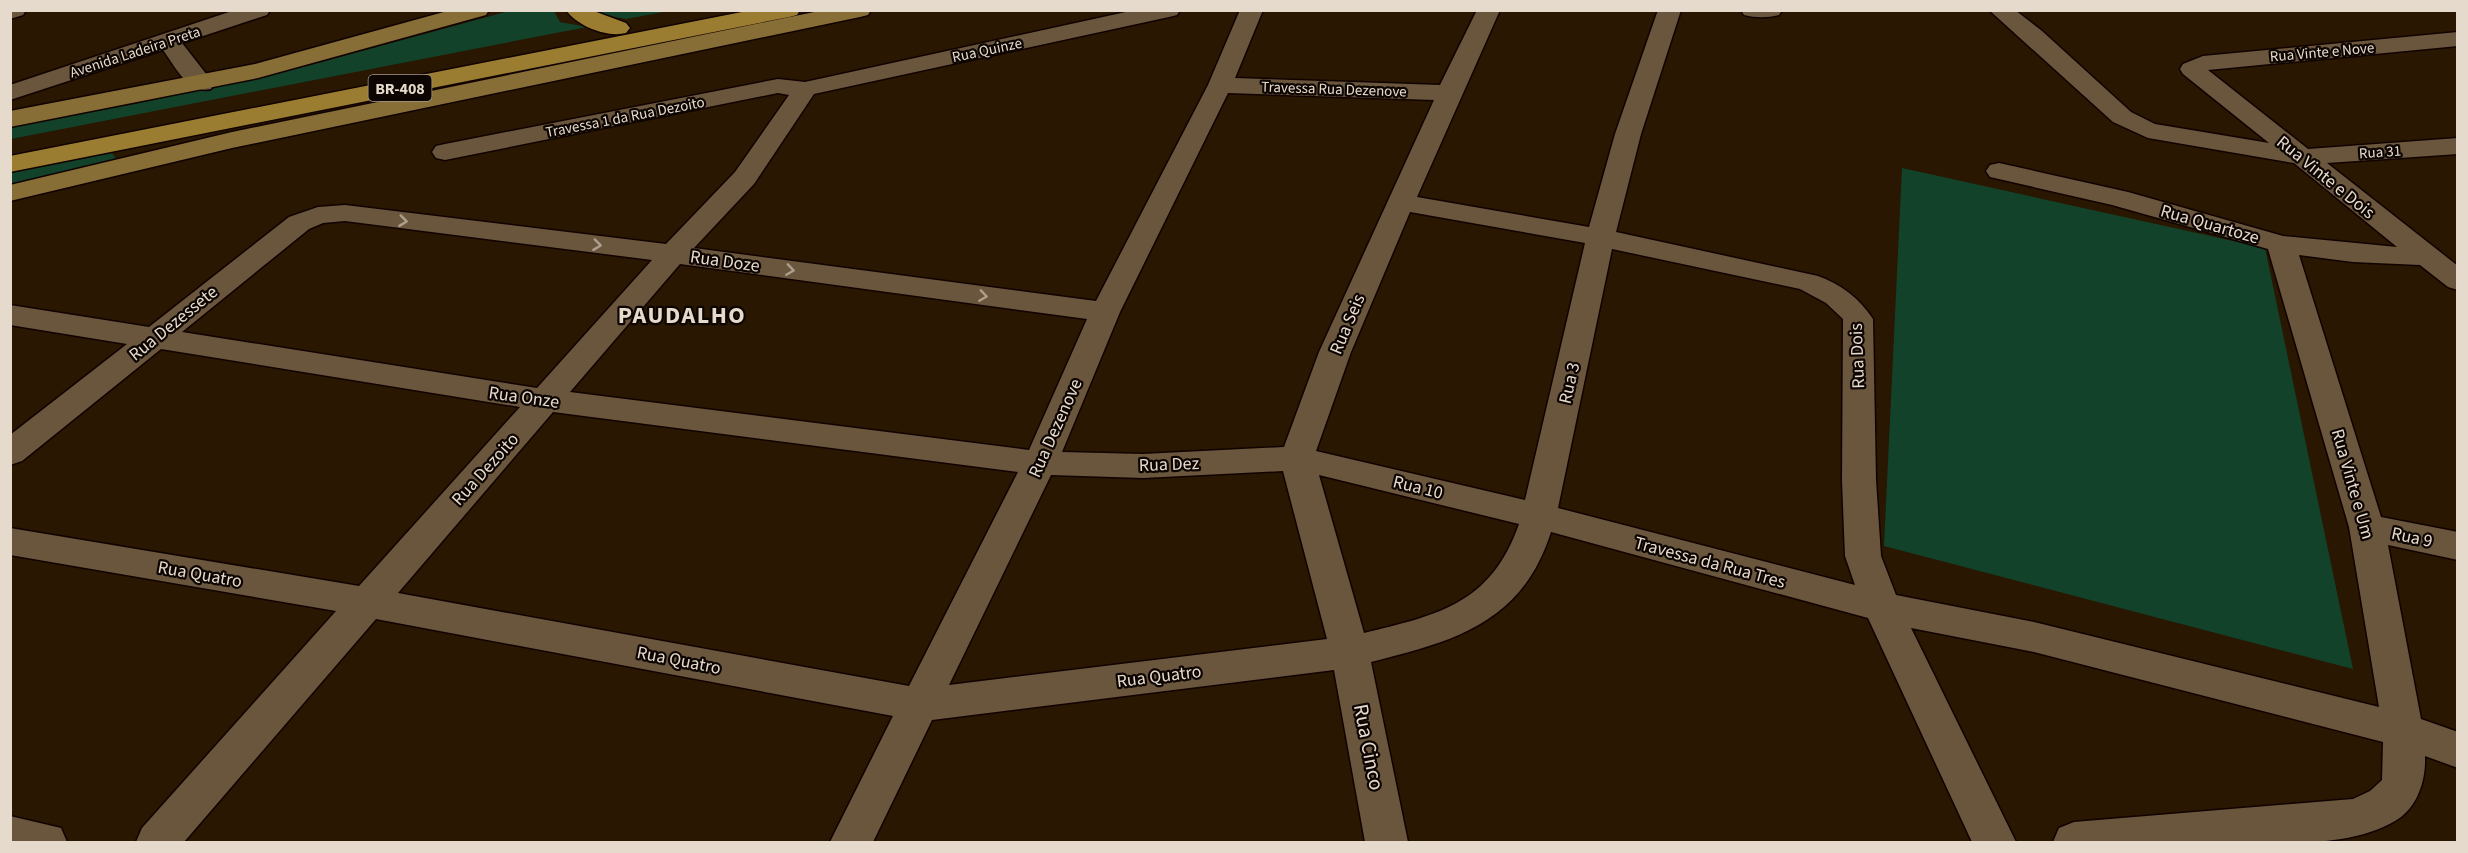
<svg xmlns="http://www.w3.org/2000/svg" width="2468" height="853" viewBox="0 0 2468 853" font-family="'Source Sans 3',sans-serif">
	<rect width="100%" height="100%" fill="#291701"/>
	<g fill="#12422a">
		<polygon points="593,10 669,11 626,19 593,13"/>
		<polygon points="509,11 554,11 560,22 587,27 11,139 11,127 140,103 307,66"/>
		<polygon points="112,153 116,159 11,186 10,173"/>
		<polygon points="1902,168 2265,248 2353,669 1884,546"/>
	</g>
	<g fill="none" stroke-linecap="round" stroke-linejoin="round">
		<defs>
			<g id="minor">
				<polygon points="10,10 26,10 23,15 10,19"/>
				<path d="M 235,10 L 270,10 L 267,15 L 182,43 L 214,84 L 211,89 C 188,95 175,66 163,50 L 10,100 L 10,85 Z"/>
				<path d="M 1135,10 L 1180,10 L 1177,15 L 1169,17 L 814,94 L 754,184 L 694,248 L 1096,301 L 1208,85 L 1240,10 L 1263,10 L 1235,78 L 1440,85 L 1477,10 L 1500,10 L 1417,197 L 1589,227 L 1615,134 L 1658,10 L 1681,10 L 1641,134 L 1616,232 L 1818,276 C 1842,285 1859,298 1873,319 L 1876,480 L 1881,556 L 1896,595 L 2034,622 L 2379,707 L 2349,527 L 2268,249 L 2112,205 L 1990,177 L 1986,171 L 1990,165 L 1999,163 L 2128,192 L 2283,236 L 2397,247 L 2294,163 L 2148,138 L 2113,122 L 1989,10 L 2015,10 L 2042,31 L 2131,112 L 2155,124 L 2269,143 L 2183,74 L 2180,69 L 2183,64 L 2203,56 L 2458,32 L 2458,46 L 2208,70 L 2308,149 L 2458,138 L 2458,154 L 2327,163 L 2458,266 L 2458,290 L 2448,287 L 2420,265 L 2353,262 L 2299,255 L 2381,517 L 2458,532 L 2458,560 L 2388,545 L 2421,719 L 2458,732 L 2458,768 L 2425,756 C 2426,778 2419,803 2401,817 C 2352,852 2261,842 2204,842 C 2153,842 2103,842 2053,842 L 2059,828 L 2074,822 L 2353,799 L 2370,791 L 2382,780 L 2383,742 L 2034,652 L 1911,628 L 2016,842 L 1972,842 L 1868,618 L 1551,532 C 1522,623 1455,641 1371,662 L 1408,842 L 1365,842 L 1334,670 L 932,720 L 873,842 L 830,842 L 893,716 L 376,619 L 184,842 L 136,842 L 142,828 L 336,611 L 10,555 L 10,528 L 359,586 L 520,407 L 161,349 L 22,461 L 10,465 L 10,435 L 127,344 L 10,325 L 10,305 L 149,327 L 289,217 L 318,207 L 345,205 L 666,244 L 735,172 L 789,95 L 778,93 L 445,160 L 436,158 L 432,152 L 436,146 L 445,144 L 778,79 L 805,82 ZM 1228,93 L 1434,100 L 1319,352 L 1284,447 L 1143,454 L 1062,452 L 1120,312 ZM 1410,212 L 1585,243 L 1525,500 L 1316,451 L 1351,352 ZM 345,221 L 652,260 L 537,388 L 182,332 L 309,229 L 323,223 ZM 1612,249 L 1800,289 L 1826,303 L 1843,319 L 1842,480 L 1845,556 L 1855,585 L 1558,508 ZM 680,264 L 1087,319 L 1029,450 L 570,392 ZM 553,412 L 1018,472 L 909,686 L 398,593 ZM 1283,471 L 1327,639 L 949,685 L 1051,475 L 1143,478 ZM 1319,475 L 1519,524 C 1491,604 1438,615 1364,633 Z"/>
				<path d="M 1741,10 L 1782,10 L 1779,15 C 1767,18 1756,18 1744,15 Z"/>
				<polygon points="10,816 61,828 67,842 10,842"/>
			</g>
			<g id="major">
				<polygon points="451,10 489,10 486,15 258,78 10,127 10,111 255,64"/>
				<polygon points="824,10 871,10 868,15 860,17 232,148 10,201 10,185 232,132"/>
			</g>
			<g id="highway">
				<path d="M 566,10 L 591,10 L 626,23 L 630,28 L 626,33 C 607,38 577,26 566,10 Z"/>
				<polygon points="752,10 800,10 797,15 789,17 10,172 10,156"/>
			</g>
		</defs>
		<use href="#minor" stroke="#110300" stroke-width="3"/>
		<use href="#major" stroke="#110300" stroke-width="3"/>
		<use href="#highway" stroke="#110300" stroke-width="3"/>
		<use href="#minor" fill="#6a553d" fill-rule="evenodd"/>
		<use href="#major" fill="#876d36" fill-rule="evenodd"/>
		<use href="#highway" fill="#9b7d31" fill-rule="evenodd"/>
	</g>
	<defs><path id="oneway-chevron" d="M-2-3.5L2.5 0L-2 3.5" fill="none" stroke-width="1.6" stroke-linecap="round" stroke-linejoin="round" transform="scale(1.5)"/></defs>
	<g stroke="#ae9e8c">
		<use href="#oneway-chevron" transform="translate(403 221) rotate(7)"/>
		<use href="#oneway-chevron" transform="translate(597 245) rotate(7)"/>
		<use href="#oneway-chevron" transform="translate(790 270) rotate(8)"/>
		<use href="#oneway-chevron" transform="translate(983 296) rotate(8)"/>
	</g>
	<g text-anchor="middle" stroke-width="4.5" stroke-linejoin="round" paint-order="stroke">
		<g font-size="15" fill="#e6dacc" stroke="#0c0501">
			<text transform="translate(987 50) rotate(-12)" y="5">Rua Quinze</text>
			<text transform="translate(135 52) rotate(-18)" y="5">Avenida Ladeira Preta</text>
			<text transform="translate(2322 52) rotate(-5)" y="5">Rua Vinte e Nove</text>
			<text transform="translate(1334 89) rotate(2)" y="5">Travessa Rua Dezenove</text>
			<text transform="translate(625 117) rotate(-11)" y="5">Travessa 1 da Rua Dezoito</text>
			<text transform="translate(2380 152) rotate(-4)" y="5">Rua 31</text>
		</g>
		<rect fill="#0c0501" stroke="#a59a8f" stroke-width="1.5" x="368.5" y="75" width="63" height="26" rx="4.5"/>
		<g font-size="16" font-weight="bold" fill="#e6dacc">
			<text x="400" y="94">BR-408</text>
		</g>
		<g font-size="18" fill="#e6dacc" stroke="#0c0501">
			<text transform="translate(2326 177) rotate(39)" y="6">Rua Vinte e Dois</text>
			<text transform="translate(2210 224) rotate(16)" y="6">Rua Quartoze</text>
			<text transform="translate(725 261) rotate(8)" y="6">Rua Doze</text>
			<text transform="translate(173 323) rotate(-39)" y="6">Rua Dezessete</text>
			<text transform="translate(1347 324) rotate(-67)" y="6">Rua Seis</text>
			<text transform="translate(1857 356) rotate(-92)" y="6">Rua Dois</text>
			<text transform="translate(1569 383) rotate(-77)" y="6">Rua 3</text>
			<text transform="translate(524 397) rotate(8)" y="6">Rua Onze</text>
			<text transform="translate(1055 428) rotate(-66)" y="6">Rua Dezenove</text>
			<text transform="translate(1169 464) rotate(-2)" y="6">Rua Dez</text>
			<text transform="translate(485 469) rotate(-48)" y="6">Rua Dezoito</text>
			<text transform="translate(2353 484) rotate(74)" y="6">Rua Vinte e Um</text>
			<text transform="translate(1418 487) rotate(14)" y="6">Rua 10</text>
			<text transform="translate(2412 537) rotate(12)" y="6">Rua 9</text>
			<text transform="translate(1710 562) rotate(15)" y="6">Travessa da Rua Tres</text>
			<text transform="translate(200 574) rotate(10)" y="6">Rua Quatro</text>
			<text transform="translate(679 660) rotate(11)" y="6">Rua Quatro</text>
			<text transform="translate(1159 676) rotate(-7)" y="6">Rua Quatro</text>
		</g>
		<g font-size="21" fill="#e6dacc" stroke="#0c0501">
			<text transform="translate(1369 747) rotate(79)" y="7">Rua Cinco</text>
		</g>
		<g font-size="24" font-weight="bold" letter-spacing="1.5" fill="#e6dacc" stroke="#0c0501">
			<text x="682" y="323">PAUDALHO</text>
		</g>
	</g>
	<rect width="2468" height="853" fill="none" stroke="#e6dacc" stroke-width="24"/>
</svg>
